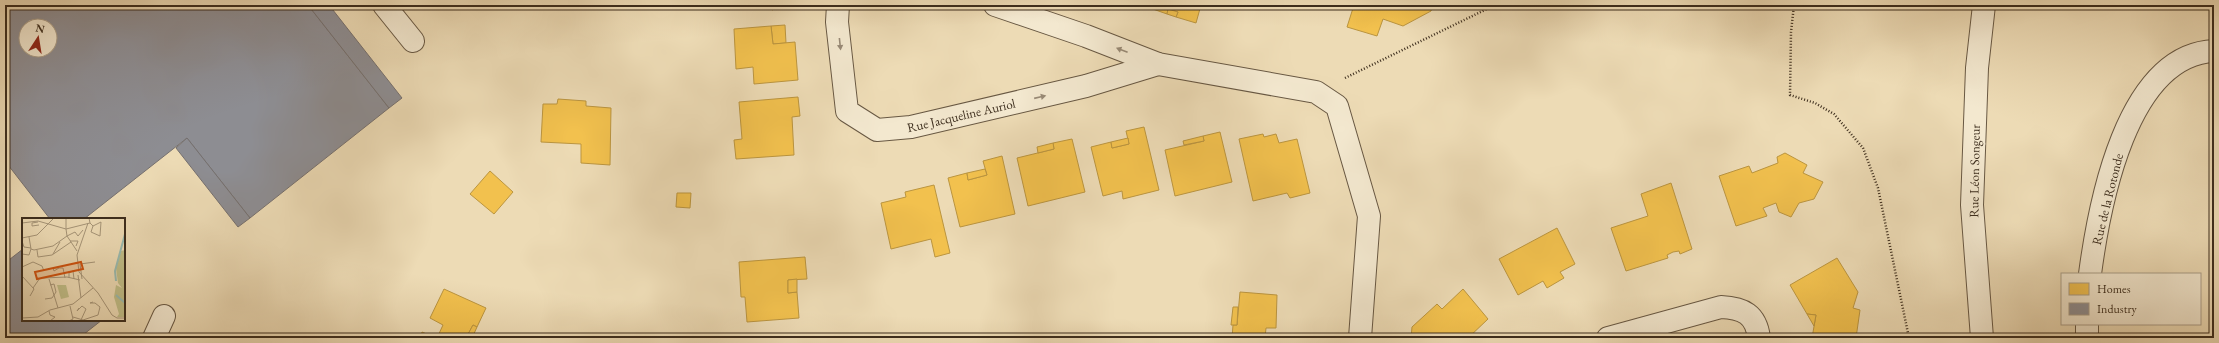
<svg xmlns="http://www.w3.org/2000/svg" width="2219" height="343" viewBox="0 0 2219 343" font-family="'EB Garamond',serif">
	<rect width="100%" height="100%" fill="#eddbb5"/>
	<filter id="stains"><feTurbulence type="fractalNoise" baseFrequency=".005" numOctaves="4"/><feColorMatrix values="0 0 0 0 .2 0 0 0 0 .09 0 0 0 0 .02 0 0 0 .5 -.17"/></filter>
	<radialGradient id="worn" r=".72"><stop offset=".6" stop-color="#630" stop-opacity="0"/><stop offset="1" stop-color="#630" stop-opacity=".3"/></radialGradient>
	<g fill="#f2c14e" stroke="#bb953f">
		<polygon points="759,5 775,5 773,10"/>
		<polygon points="1150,5 1201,5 1196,23 1176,17 1178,12 1168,9 1167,14 1150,8"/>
		<polygon points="1354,5 1433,5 1431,11 1403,26 1383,19 1377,36 1347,27"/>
		<polygon points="1168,9 1178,12 1176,17 1167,14"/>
		<polygon points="785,25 786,43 773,44 771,26"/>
		<polygon points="771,26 773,44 795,42 798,80 754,84 753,67 736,69 734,29"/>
		<polygon points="798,97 800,116 792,117 794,155 736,159 734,140 742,139 739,102"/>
		<polygon points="558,99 586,101 586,106 611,108 610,165 581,163 581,144 541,142 543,104 557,104"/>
		<polygon points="1144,127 1159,190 1123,199 1122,191 1103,196 1091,147 1111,142 1112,148 1129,144 1126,131"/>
		<polygon points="1220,132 1232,182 1175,196 1165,150 1204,141 1203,136"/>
		<polygon points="1263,134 1264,137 1276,134 1279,143 1297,139 1310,193 1290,198 1287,193 1253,201 1239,139"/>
		<polygon points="1203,136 1204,141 1184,145 1183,141"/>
		<polygon points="1128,138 1129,144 1112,148 1111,142"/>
		<polygon points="1072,139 1085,192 1028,206 1017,158 1054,149 1053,143"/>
		<polygon points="1053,143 1054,149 1038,153 1037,147"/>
		<polygon points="1785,153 1807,165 1803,173 1823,182 1814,199 1799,203 1791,217 1779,212 1776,203 1763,208 1767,216 1736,226 1719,176 1749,166 1752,173 1778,163 1777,157"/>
		<polygon points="1002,156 1015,214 960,227 948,178 967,173 968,180 987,175 983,161"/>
		<polygon points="985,169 987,175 968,180 967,173"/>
		<polygon points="490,171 513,192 494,214 470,194"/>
		<polygon points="1671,183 1692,249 1680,254 1679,251 1673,252 1667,255 1668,258 1626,271 1611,228 1648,216 1641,194"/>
		<polygon points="934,185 950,253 935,257 931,239 891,249 881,203 906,197 905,192"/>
		<polygon points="677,193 691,193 690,208 676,207"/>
		<polygon points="1557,228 1575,264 1560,272 1564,278 1547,288 1543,281 1518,295 1499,259"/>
		<polygon points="805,257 807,279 788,280 788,293 797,292 799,318 747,322 745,297 741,297 739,262"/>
		<polygon points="1837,258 1858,292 1853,308 1860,310 1856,338 1812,338 1816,315 1807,314 1790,285"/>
		<polygon points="797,279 797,292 788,293 788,280"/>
		<polygon points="444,289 486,308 477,327 473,325 467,336 472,338 437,338 443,325 430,318"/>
		<polygon points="1463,289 1488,319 1468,338 1411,338 1412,327 1437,304 1442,309"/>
		<polygon points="1240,292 1277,295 1276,328 1266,328 1265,338 1232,338 1233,325 1237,325"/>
		<polygon points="1233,307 1238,307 1237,325 1231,325"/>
		<polygon points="1807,314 1816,315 1814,326"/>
		<polygon points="473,325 477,327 472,338 467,336"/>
		<polygon points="422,332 436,338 420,338"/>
	</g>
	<g fill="#8d8d92" stroke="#75706f" fill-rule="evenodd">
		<path d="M 5,5 L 308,5 L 389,108 L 250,218 L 187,138 L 84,219 L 50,219 L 5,161 ZM 26,26 L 50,26 L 50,50 L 26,50 Z"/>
		<polygon points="308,5 329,5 402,98 389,108"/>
		<polygon points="187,138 250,218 238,227 176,148"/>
		<polygon points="23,249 23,320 102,320 79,338 5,338 5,263"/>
	</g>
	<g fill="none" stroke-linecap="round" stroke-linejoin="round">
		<defs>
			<g id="minor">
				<polyline points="384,5 413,41"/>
				<polyline points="838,5 837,22 847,111 877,130 911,127 1086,86 1158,64"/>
				<polyline points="995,5 1086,36 1158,64 1316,92 1337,106 1369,216 1360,338"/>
				<path d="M 2090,274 C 2099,206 2126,55 2214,51"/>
				<polyline points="2087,324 2087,338"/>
				<polyline points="154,338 164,316"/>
				<path d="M 1608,338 L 1721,307 C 1743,308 1756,314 1759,338"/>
				<polyline points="1982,338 1972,205 1977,68 1984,5"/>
			</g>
		</defs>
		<use href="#minor" stroke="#685843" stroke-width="24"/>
		<g stroke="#3c2d1d" stroke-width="2.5" stroke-dasharray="1 2" stroke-linecap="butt">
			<polyline points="1794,5 1791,32 1790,95 1815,103 1834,114 1863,148 1878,188 1909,338"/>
			<polyline points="1345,78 1495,5"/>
		</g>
		<use href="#minor" stroke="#f3e8cf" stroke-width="22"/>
	</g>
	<defs><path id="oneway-solid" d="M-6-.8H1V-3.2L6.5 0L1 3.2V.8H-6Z"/></defs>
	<g fill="#988a76">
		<use href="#oneway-solid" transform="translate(840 44) rotate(84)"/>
		<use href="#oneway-solid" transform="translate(1122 50) rotate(-159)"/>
		<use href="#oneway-solid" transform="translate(1040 97) rotate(-13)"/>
	</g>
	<g text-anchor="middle" stroke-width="4" stroke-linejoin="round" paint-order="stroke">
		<g font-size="13" fill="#3c2d1d" stroke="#f3e8cf">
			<text transform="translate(961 115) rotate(-13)" y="5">Rue Jacqueline Auriol</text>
			<text transform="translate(1974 171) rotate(-89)" y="5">Rue Léon Songeur</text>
			<text transform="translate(2107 199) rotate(-76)" y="5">Rue de la Rotonde</text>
		</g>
	</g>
	<g transform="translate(22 218)">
		<rect width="103" height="103" fill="#eddbb5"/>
		<path d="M 103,32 L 103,99 L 95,99 L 97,96 L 92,79 L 94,67 L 100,70 L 96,65 L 94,50 L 99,33 ZM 35,67 L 44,67 L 47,79 L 39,81 Z" fill="#c0be88"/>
		<path fill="none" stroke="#99bbb0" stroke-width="2" d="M 94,63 L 93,53 L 103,16M 94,77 L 103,85"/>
		<path fill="none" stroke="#a69578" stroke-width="1" d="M 16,4 L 10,5 L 10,8 L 17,7M 0,5 L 16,3 L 44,11 L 44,0M 66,5 L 55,37 L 57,54 L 76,75 L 90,97 L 95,100 L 103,100M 68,5 L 71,8 L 69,14 L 78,18M 71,8 L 79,4 L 78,18M 45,18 L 53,14 L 56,18 L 61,12M 7,19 L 9,31 L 12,32 L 31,28 L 45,18M 0,20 L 15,17 L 32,0M 0,23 L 2,29 L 9,30M 48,23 L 56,23 L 54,28M 15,32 L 16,39 L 30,37 L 49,24M 55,33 L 45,18 L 44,11 L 68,5 L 67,0M 0,36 L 7,37 L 9,31M 31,36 L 38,24M 0,49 L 11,44 L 20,48 L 22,53M 37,50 L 32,53 L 31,50 L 41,50 L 43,60M 56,57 L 59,80M 0,58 L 12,71 L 8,78M 21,60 L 45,59 L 58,62M 47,60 L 47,55 L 51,53 L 52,61M 27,61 L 36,90M 60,61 L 58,46 L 73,44M 11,70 L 18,60M 23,81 L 30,80 L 34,74 L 32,66 L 28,67M 57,90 L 55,93 L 60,88 L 64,91 L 59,102M 27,93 L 28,97 L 33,99 L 28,103M 51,99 L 61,102 L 76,97 L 78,89 L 73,85 L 68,85 L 71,84M 0,100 L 16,99 L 28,92 L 51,86 L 71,70M 47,103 L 51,101 L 48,88"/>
		<path fill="#ce520f" fill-opacity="0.15" stroke="#ce520f" stroke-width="2" d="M 59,44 L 61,51 L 15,61 L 13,54 Z"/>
		<rect width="103" height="103" fill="none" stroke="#3c2d1d" stroke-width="2"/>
	</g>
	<rect width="2219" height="343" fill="none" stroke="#eddbb5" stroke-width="20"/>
	<rect x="6" y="6" width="2207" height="331" fill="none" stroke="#3c2d1d" stroke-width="2"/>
	<rect x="10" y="10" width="2199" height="323" fill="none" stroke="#3c2d1d"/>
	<rect x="2061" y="273" width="140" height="52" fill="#f3e8cf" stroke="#aa9d88"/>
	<rect x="2069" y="283" width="20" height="12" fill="#f2c14e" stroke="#aa9d88"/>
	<text x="2097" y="293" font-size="12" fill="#3c2d1d">Homes</text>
	<rect x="2069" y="303" width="20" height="12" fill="#8d8d92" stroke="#aa9d88"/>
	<text x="2097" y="313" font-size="12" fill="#3c2d1d">Industry</text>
	<g transform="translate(38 38) rotate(12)"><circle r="19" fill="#f3e8cf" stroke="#aa9d88"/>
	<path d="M0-3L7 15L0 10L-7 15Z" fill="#8f2418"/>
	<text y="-6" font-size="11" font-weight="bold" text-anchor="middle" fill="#3c2d1d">N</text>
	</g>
	<rect width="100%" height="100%" filter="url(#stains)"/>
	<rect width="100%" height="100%" fill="url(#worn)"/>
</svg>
